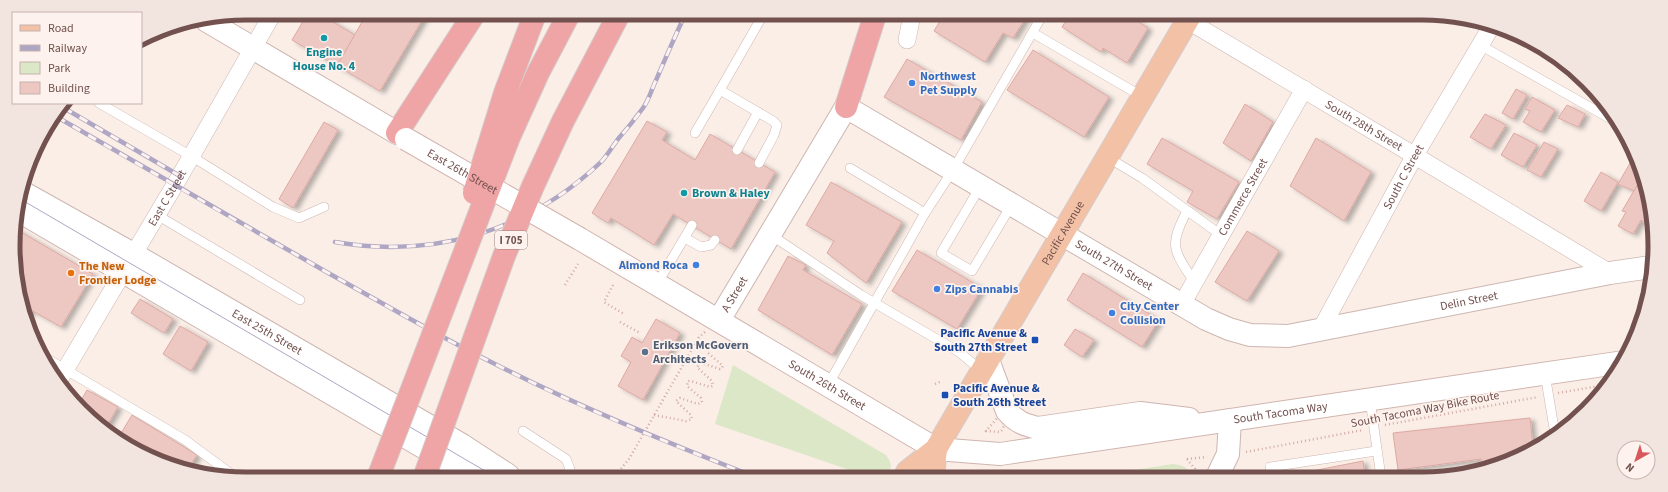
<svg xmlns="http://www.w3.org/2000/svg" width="1668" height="492" viewBox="0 0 1668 492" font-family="'Source Sans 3',sans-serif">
	<defs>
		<filter id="shadow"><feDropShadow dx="4.5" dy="2.5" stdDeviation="2" flood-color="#0004"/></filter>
	</defs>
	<rect width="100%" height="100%" fill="#faeee7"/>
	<g fill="#dce7c7">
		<path d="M 733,365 L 886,455 C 892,463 893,469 885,476 L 867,476 L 715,424 Z"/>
		<path d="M 1173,464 C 1182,465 1189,467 1191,477 L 1096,476 Z"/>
	</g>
	<g fill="#edc7c1" stroke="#dea9a3" filter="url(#shadow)">
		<polygon points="308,13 318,13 355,35 337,66 292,40"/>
		<polygon points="367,13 418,14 424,17 380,91 337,66"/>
		<polygon points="943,16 1027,16 1013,38 1003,33 985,62 934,31"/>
		<polygon points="1069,16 1129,16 1148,28 1127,63 1103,48 1101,52 1062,27"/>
		<polygon points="1033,50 1109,97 1084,137 1007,90"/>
		<polygon points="907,59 982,102 961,140 884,97"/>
		<polygon points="1516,89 1527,95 1513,119 1502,113"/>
		<polygon points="1532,97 1555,110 1541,132 1523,122 1530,111 1525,109"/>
		<polygon points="1245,104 1273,122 1251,161 1223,143"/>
		<polygon points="1567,105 1585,114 1578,127 1558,118"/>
		<polygon points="1485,114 1506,125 1491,149 1470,137"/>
		<polygon points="647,121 667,132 662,140 695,160 710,134 775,172 731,249 673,214 654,245 611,218 608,223 592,213"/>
		<polygon points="324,122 338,130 293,208 279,199"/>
		<polygon points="1514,133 1537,145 1523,167 1501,155"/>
		<polygon points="1162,138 1239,182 1217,219 1187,202 1193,191 1147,164"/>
		<polygon points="1316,138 1371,172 1344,221 1290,186"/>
		<polygon points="1544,142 1558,149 1541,177 1527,170"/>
		<polygon points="1633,158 1641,179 1634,191 1618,184"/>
		<polygon points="1601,172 1618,182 1601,211 1584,201"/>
		<polygon points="831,182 902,222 866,283 827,253 834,241 806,225"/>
		<polygon points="1638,184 1645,188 1650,200 1650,212 1644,222 1641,220 1633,234 1618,226 1626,212 1622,211"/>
		<polygon points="14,228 93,274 61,327 31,310 26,318 21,307"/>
		<polygon points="1247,231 1279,251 1247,301 1215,282"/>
		<polygon points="917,250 982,288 957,329 892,291"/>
		<polygon points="788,256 806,265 803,270 862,304 832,355 758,310"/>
		<polygon points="1083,273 1159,320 1142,347 1067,300"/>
		<polygon points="140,299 173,319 164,333 131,313"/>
		<polygon points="656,319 680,333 643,400 618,386 631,362 621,356 632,337 642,343"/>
		<polygon points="180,326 208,342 191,371 163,354"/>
		<polygon points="1075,329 1094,340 1082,357 1064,345"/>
		<polygon points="87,390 118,407 105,429 79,404"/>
		<polygon points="132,415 197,455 188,469 117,440"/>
		<polygon points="1530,418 1533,448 1511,461 1482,469 1481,459 1398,470 1393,433"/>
		<polygon points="1363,461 1365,477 1298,477 1297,474"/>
	</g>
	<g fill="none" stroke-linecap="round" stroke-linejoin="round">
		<defs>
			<g id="service">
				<polyline points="1033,33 1143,97"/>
				<polyline points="1480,45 1618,123"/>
				<polyline points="99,103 191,156 273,207 299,218 324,207"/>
				<polyline points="695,133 720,90"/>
				<polyline points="737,150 758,112"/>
				<polyline points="1107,157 1142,178 1221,235"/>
				<polyline points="759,163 774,135 777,125 773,121 720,90 763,15"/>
				<polyline points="850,168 925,213"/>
				<polyline points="980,187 941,253 972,271 1012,204"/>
				<path d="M 1187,211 C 1168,247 1174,250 1194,282"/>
				<polyline points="157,215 300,300"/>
				<polyline points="771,235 861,295 959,352 982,371"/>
				<polyline points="685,238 701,247 711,245 715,240"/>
				<polyline points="657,284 692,225"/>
				<polyline points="46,358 185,440 230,473 229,475"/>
				<polyline points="1545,374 1555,434"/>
				<polyline points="828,385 925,213 953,170 1042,16"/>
				<polyline points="1370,400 1381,477"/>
				<polyline points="523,431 566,459 570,469 566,475"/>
				<polyline points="1271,477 1270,467 1376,451"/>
			</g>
			<g id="minor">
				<path id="s1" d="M 1180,16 L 1402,148 L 1610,273"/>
				<polyline points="907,40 912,15"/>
				<path id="s2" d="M 1182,304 L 1304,89"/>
				<path id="s3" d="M 1321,329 L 1415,155 L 1491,27"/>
				<path id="s4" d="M 58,382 L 180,176 L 273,13"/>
			</g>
			<g id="tertiary">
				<polyline points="207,21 397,133"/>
				<path id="s5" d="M 24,193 L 133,254 L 462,445 L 508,475"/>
				<polyline points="19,211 471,475"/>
				<path id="s6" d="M 719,320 L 846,107 L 1206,319 L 1229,329 L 1250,335 L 1288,336 L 1610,273 L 1651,267"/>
				<polyline points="1217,477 1228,454 1230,420"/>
			</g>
			<g id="secondary">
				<path id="s7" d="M 580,239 L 936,449 L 1000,454 L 1624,362"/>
				<path d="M 988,360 L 1007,411 C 1016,422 1025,425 1038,428 L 1140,413 L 1189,419"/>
			</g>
			<g id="primary">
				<path id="s8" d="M 905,476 L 907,472 L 936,449 L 1190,16"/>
				<polyline points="933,476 936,449"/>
			</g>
			<g id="motorway">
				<polyline points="846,107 875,15"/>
				<polyline points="397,133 474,14"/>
			</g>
		</defs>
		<use href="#service" stroke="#cdb6b1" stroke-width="10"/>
		<use href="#minor" stroke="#cdb6b1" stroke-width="18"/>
		<use href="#tertiary" stroke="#cdb6b1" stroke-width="24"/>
		<use href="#secondary" stroke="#d0b4af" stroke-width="24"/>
		<use href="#primary" stroke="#d5cbca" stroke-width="24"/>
		<use href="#motorway" stroke="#d5cbca" stroke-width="24"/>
		<g stroke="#d2aaa4" stroke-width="2.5" stroke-dasharray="1 3" stroke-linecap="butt">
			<polyline points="565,285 578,264"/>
			<polyline points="613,285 604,302 624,314"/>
			<polyline points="620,322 640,333"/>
			<polyline points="935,384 942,381"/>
			<polyline points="1558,393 1605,385"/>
			<polyline points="654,415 686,421 692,419 691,415 676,401 680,398 698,404 702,402 701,398 687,386 688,381 691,381 710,387 713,386 712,381 697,367 701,363 720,369 722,368 723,366 707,352 710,344"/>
			<polygon points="999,416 1004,424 1003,429 1000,432 986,431"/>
			<polyline points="1385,425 1538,397"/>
			<polyline points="1246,452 1363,430"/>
			<polyline points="1187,459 1207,457"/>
			<polyline points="1187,459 1195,469 1197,477"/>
			<polyline points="616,475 629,459 699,337 705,332"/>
		</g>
		<use href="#service" stroke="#fff" stroke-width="9"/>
		<use href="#minor" stroke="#fff" stroke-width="17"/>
		<use href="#tertiary" stroke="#fff" stroke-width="22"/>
		<use href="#secondary" stroke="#fff" stroke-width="22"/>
		<use href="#primary" stroke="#f3c1a6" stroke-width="22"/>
		<use href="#motorway" stroke="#efa4a5" stroke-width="22"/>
		<polyline stroke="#aea6c3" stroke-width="1" points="22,200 492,475"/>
		<defs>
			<g id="rail">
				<polyline points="64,108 180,176"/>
				<path d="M 57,117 C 148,170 239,222 330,274 C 384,304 438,336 493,363 C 577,406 665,442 753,476"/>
				<path d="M 335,242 C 434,259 529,231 602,161 C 608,154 613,146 618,139 C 627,129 635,119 643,108 C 649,100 652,88 657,78 C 666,57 675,36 685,15"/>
			</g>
		</defs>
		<use href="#rail" stroke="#aea6c3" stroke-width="4.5"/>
		<use href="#rail" stroke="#fdf2ed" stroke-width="3" stroke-dasharray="9" stroke-linecap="butt"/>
		<defs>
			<g id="secondary-bridge">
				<path id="s9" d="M 406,139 L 580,239"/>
			</g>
			<g id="motorway-bridge">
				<polyline points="474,193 505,93 535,14"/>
				<polyline points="379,475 509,137 538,73 569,14"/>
				<polyline points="425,475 504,256 533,186 563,121 619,14"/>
			</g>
		</defs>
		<use href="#secondary-bridge" stroke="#d0b4af" stroke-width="24" stroke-linecap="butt"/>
		<use href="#motorway-bridge" stroke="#d5cbca" stroke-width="24" stroke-linecap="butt"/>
		<use href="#secondary-bridge" stroke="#fff" stroke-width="22"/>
		<use href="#motorway-bridge" stroke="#efa4a5" stroke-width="22"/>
	</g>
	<g fill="#0f9aa8" stroke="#fdf2ed" stroke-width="1.5">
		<circle cx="324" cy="38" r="4"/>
		<circle cx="684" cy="193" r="4"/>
	</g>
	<g fill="#3f7fe0" stroke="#fdf2ed" stroke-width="1.5">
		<circle cx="912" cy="83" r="4"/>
		<circle cx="696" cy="265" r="4"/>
		<circle cx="937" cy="289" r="4"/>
		<circle cx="1112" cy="313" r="4"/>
	</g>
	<circle fill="#e8710a" stroke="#fdf2ed" stroke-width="1.5" cx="71" cy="273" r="4"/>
	<g fill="#1a4fb4" stroke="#fdf2ed" stroke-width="1.5">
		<rect x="1031" y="336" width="8" height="8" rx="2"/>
		<rect x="941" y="391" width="8" height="8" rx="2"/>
	</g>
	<circle fill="#5c6f8a" stroke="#fdf2ed" stroke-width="1.5" cx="645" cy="352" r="4"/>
	<g text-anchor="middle" stroke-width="3.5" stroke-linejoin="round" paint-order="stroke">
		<rect fill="#fdf2ed" stroke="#9c817e" stroke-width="1" x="495" y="231" width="32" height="18" rx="3"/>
		<g font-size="11" font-weight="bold" fill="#72514e">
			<text x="511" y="244">I 705</text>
		</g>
		<g font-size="12" font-weight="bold" fill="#0d838f" stroke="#fdf2ed">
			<text x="324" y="56">Engine<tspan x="324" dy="14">House No. 4</tspan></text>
			<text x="692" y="197" text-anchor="start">Brown &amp; Haley</text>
		</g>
		<g font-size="12" font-weight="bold" fill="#366cbe" stroke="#fdf2ed" text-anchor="start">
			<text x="920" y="80">Northwest<tspan x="920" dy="14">Pet Supply</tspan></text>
			<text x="688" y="269" text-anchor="end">Almond Roca</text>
			<text x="945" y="293">Zips Cannabis</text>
			<text x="1120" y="310">City Center<tspan x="1120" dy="14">Collision</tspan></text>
		</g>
		<g font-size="12" fill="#72514e" stroke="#fdf2ed">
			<text dy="4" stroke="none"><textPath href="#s1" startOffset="214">South 28th Street</textPath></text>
			<text dy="4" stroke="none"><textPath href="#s9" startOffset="65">East 26th Street</textPath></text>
			<text dy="4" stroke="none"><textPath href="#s3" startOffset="173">South C Street</textPath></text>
			<text dy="4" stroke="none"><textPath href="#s2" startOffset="123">Commerce Street</textPath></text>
			<text dy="4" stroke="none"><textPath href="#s4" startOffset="214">East C Street</textPath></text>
			<text dy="4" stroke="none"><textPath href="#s8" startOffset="292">Pacific Avenue</textPath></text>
			<text dy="4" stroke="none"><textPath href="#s6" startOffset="559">South 27th Street</textPath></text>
			<text dy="4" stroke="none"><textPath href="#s6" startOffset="30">A Street</textPath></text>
			<text dy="4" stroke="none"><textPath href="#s6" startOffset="935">Delin Street</textPath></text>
			<text dy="4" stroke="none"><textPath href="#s5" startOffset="280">East 25th Street</textPath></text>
			<text dy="4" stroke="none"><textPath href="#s7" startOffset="287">South 26th Street</textPath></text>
			<text transform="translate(1425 409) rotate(-11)" y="4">South Tacoma Way Bike Route</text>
			<text dy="4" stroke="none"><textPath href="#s7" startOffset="761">South Tacoma Way</textPath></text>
		</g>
		<g font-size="12" font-weight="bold" fill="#c56008" stroke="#fdf2ed" text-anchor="start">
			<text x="79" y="270">The New<tspan x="79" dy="14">Frontier Lodge</tspan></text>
		</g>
		<g font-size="12" font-weight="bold" fill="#164399" stroke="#fdf2ed" text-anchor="end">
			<text x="1027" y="337">Pacific Avenue &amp;<tspan x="1027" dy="14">South 27th Street</tspan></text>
			<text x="953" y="392" text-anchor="start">Pacific Avenue &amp;<tspan x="953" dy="14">South 26th Street</tspan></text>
		</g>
		<g font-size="12" font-weight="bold" fill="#4e5e75" stroke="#fdf2ed" text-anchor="start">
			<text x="653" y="349">Erikson McGovern<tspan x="653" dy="14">Architects</tspan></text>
		</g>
	</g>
	<path d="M0 0H1668V492H0ZM246 20H1422A226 226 0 0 1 1648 246V246A226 226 0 0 1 1422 472H246A226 226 0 0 1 20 246V246A226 226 0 0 1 246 20Z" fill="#f2e5e0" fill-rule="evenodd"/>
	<path fill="none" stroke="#72514e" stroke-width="5" d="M246 20H1422A226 226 0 0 1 1648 246V246A226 226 0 0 1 1422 472H246A226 226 0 0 1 20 246V246A226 226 0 0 1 246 20Z"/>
	<rect x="12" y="12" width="130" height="92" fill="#fdf2ed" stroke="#c5b2ad"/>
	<rect x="20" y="25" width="20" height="6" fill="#f3c1a6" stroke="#c5b2ad"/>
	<text x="48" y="32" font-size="12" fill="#72514e">Road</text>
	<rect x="20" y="45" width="20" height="6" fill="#aea6c3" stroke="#c5b2ad"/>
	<text x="48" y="52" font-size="12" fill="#72514e">Railway</text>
	<rect x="20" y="62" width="20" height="12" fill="#dce7c7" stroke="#c5b2ad"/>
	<text x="48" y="72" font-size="12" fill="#72514e">Park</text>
	<rect x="20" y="82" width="20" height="12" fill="#edc7c1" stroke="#c5b2ad"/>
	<text x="48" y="92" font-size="12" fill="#72514e">Building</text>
	<g transform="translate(1636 460) rotate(219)"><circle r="19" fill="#fdf2ed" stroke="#c5b2ad"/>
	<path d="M0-3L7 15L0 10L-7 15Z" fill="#d9585e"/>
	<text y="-6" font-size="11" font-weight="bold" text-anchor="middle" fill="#72514e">N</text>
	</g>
</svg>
